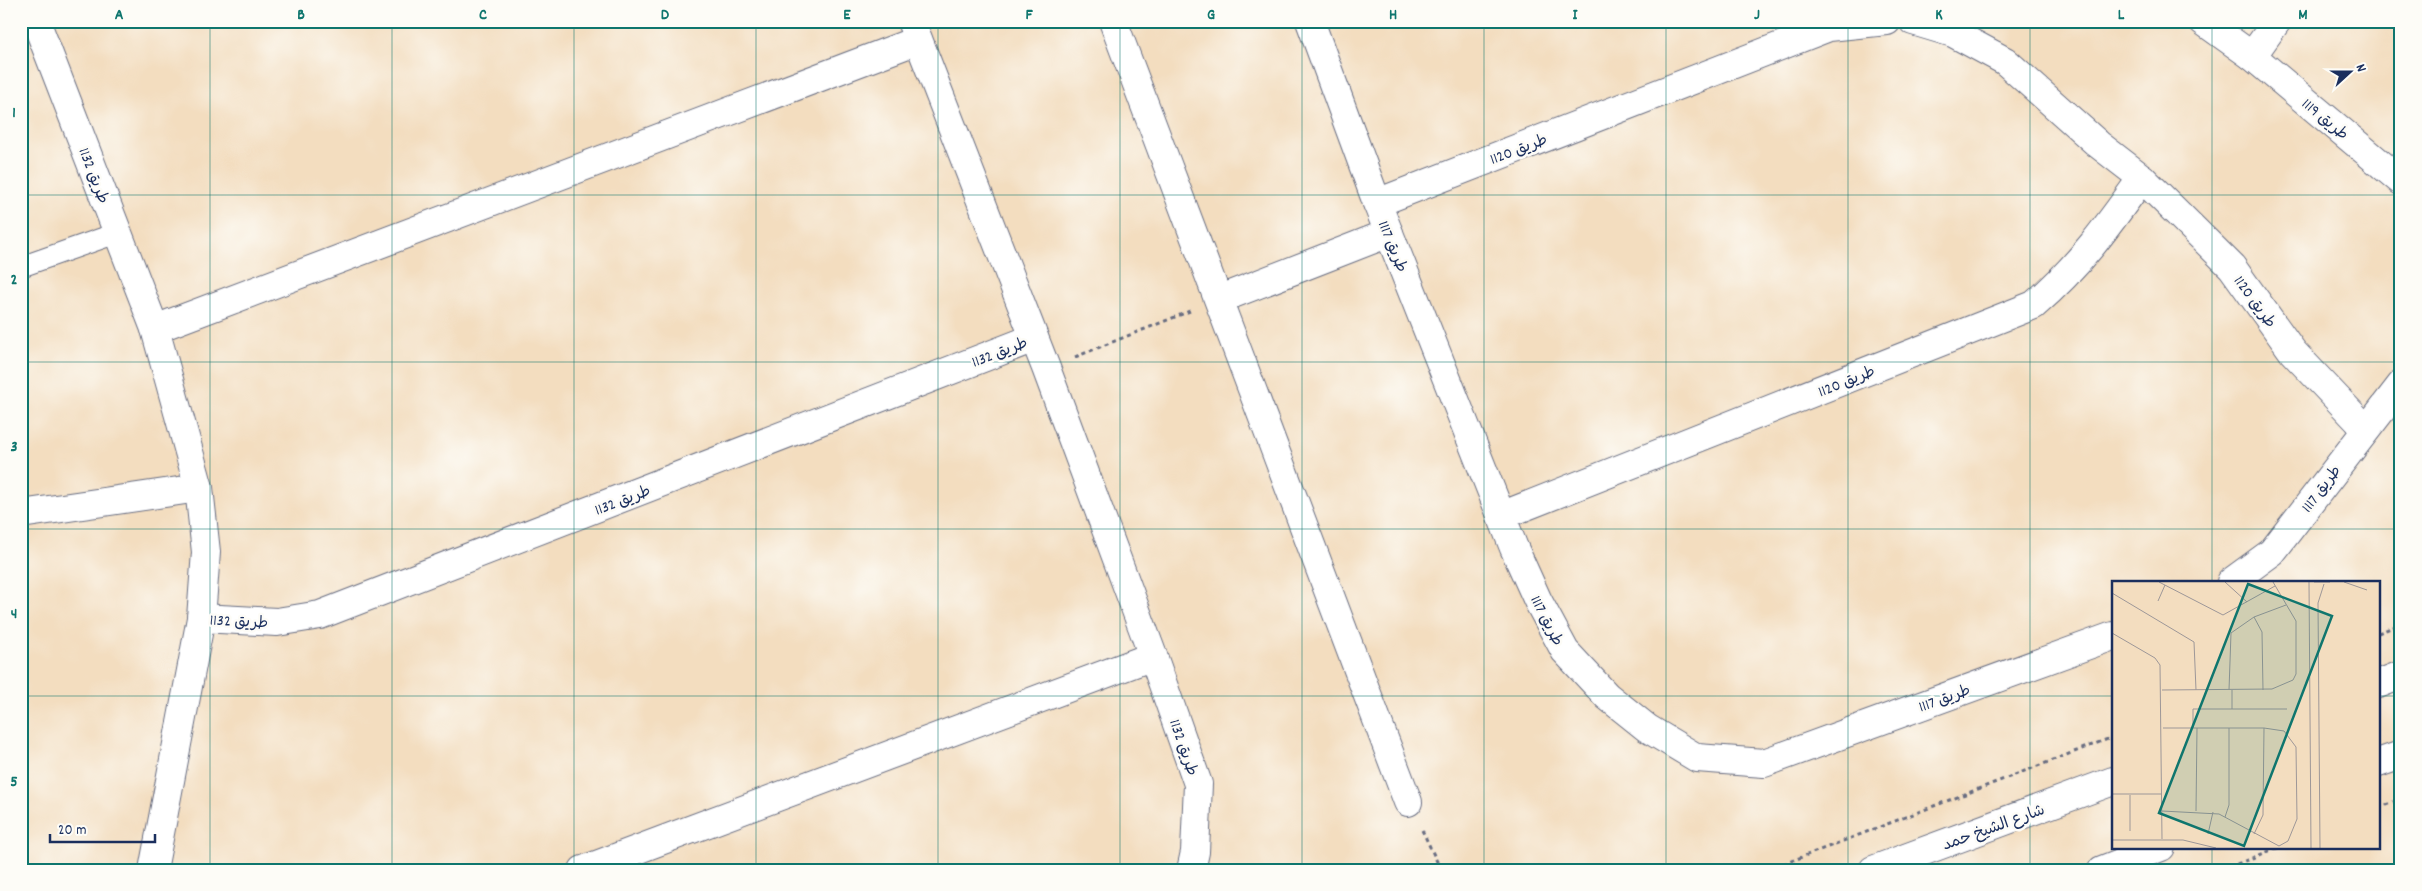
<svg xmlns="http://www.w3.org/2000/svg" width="2422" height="891" viewBox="0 0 2422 891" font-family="Dekko,'Playpen Sans Arabic',sans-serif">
	<rect width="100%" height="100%" fill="#fdfcf7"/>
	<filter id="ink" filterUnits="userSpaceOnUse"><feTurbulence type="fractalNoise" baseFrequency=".02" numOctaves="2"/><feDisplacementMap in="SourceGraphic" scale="10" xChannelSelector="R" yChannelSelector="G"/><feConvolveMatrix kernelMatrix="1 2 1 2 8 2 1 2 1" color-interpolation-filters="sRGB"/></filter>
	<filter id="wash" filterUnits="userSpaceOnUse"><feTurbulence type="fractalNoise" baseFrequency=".0096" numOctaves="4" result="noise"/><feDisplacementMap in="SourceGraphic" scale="20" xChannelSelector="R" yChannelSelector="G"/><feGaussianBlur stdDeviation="1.12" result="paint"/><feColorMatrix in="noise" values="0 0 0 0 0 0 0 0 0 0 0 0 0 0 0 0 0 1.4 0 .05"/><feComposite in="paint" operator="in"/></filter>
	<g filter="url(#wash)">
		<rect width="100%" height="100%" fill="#f3ddbf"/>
	</g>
	<g filter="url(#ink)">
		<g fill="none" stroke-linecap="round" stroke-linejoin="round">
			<defs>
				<polyline id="service" points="26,265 117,233"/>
				<g id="minor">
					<polyline points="36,21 155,329 199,488 206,552 201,618 153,870"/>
					<polyline points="911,21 1046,368 1153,656 1198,784 1195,852 1191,870"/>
					<polyline points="1113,21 1408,802"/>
					<polyline points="1310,21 1377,203 1514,548 1538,601 1565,651 1607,696 1647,728 1697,758 1764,763 2113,636"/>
					<polyline points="1913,21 1953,33 2005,61 2098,144 2142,178 2232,267 2293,352 2366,429"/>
					<polyline points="2203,21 2252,56 2401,181"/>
					<polyline points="2252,56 2277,21"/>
					<polyline points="1377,203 1829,27 1887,21"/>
					<polyline points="1220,299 1389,233"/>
					<polyline points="155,329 918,40"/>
					<polyline points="21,514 199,488"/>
					<path d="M 1501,516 L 2034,305 C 2080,265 2107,227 2142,178"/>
					<polyline points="2231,582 2272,552 2401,385"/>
					<polyline points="201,618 277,622 320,615 1034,338"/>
					<polyline points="583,870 1153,656"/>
				</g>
				<g id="secondary">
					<polyline points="2378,684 2401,675"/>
					<polyline points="2378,763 2401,755"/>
					<polyline points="1873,870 2113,781"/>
					<polyline points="2102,870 2161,847"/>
				</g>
			</defs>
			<use href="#service" stroke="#676c80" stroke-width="22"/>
			<use href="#minor" stroke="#676c80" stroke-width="30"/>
			<use href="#secondary" stroke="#676c80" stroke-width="30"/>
			<g stroke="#676c80" stroke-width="3" stroke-dasharray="4 4" stroke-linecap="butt">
				<polyline points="1075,357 1190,311"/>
				<polyline points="2378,633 2401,624"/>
				<polyline points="2378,808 2401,799"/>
				<polyline points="1422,830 1441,870"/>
				<polyline points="1768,870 2113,737"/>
				<polyline points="2222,870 2279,847"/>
			</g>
			<use href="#service" stroke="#fff" stroke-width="20"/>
			<use href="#minor" stroke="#fff" stroke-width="28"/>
			<use href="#secondary" stroke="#fff" stroke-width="28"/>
		</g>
	</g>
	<path fill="none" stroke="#0f766e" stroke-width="1" stroke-opacity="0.55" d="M 210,21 L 210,870M 392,21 L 392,870M 574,21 L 574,870M 756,21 L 756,870M 938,21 L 938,870M 1120,21 L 1120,870M 1302,21 L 1302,870M 1484,21 L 1484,870M 1666,21 L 1666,870M 1848,21 L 1848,870M 2030,21 L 2030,870M 2212,21 L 2212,582M 21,195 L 2401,195M 21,362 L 2401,362M 21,529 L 2401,529M 21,696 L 2113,696M 2378,696 L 2401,696M 2212,847 L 2212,870"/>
	<g text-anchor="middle" stroke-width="5" stroke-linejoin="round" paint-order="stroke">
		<g font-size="16" fill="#1b2f5e" stroke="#fdfcf7">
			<text transform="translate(2326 118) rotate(40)" y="6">طريق 1119</text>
			<text transform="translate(1518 148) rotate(-21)" y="6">طريق 1120</text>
			<text transform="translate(95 175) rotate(69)" y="6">طريق 1132</text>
			<text transform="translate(1394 246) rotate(68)" y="6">طريق 1117</text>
			<text transform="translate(2256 301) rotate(54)" y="6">طريق 1120</text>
			<text transform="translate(999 351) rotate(-21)" y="6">طريق 1132</text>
			<text transform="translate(1846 380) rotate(-22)" y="6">طريق 1120</text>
			<text transform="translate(2320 488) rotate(-53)" y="6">طريق 1117</text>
			<text transform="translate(622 499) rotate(-21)" y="6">طريق 1132</text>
			<text transform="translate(239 620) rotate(3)" y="6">طريق 1132</text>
			<text transform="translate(1548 620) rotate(63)" y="6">طريق 1117</text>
			<text transform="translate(1944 697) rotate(-20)" y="6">طريق 1117</text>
			<text transform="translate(1185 747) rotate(71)" y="6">طريق 1132</text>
			<text transform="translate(1993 826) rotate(-20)" y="6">شارع الشيخ حمد</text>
		</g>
	</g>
	<g transform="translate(2112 581)">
		<rect width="268" height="268" fill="#f3ddbf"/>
		<path fill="none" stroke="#9d9798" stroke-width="1" d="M 47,1 L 111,34 L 163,5M 113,1 L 135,21M 197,1 L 199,267M 202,1 L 218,1M 232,1 L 255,9M 0,12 L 82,61 L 84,109M 46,20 L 53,4M 142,36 L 150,51 L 151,109M 0,52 L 43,77 L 48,84 L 50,258M 50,109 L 160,108 L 181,99 L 184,93 L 184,40 L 161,1M 117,109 L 119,52 L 142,36 L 174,24M 120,109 L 120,128M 81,147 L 81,128 L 175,128M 0,213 L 50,213M 50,230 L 107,233 L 167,265 L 176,260 L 185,238 L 184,166 L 172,150 L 152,147 L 51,147M 84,230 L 85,147M 113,236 L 117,224 L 117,147M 18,250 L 18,214M 96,253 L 101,231M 142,253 L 151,234 L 152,147M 0,259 L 71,259 L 104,267M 208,267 L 206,22 L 212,3"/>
		<path fill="#0f766e" fill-opacity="0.15" stroke="#0f766e" stroke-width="2.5" d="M 136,3 L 220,35 L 132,265 L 47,232 Z"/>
		<rect width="268" height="268" fill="none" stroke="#1b2f5e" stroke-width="2.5"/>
	</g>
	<rect width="2422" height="891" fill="none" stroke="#fdfcf7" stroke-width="55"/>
	<g transform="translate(2350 72) rotate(69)" stroke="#fdfcf7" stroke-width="4" paint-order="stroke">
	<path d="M0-4L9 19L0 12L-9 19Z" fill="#1b2f5e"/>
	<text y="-8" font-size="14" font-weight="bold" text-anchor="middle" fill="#1b2f5e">N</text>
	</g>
	<path d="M50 834v8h105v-8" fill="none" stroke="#1b2f5e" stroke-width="2.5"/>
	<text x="58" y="834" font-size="15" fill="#1b2f5e" stroke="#fdfcf7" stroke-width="4" paint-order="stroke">20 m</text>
	<rect x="28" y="28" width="2366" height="836" fill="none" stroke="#0f766e" stroke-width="2"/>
	<g font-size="16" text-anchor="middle" font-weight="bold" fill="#0f766e">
		<text x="119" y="19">A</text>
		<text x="301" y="19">B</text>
		<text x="483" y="19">C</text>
		<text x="665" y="19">D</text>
		<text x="847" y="19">E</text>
		<text x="1029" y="19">F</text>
		<text x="1211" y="19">G</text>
		<text x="1393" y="19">H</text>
		<text x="1575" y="19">I</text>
		<text x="1757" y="19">J</text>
		<text x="1939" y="19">K</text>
		<text x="2121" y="19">L</text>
		<text x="2303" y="19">M</text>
		<text x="14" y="117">1</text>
		<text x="14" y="284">2</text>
		<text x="14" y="451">3</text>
		<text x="14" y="618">4</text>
		<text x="14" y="786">5</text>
	</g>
</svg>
